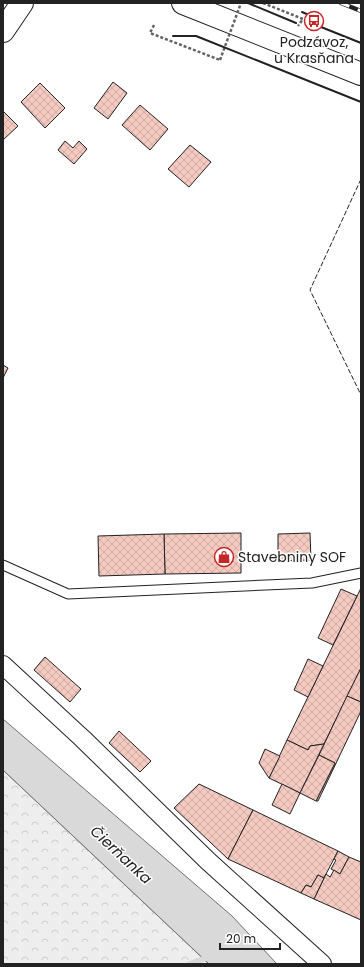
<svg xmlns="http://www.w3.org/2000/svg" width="364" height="967" viewBox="0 0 364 967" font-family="Poppins,sans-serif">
	<defs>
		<pattern id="forest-crowns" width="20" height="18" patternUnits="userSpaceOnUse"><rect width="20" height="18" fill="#eee"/><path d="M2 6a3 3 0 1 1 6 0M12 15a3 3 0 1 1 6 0" fill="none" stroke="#ccc"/></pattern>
		<pattern id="building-cross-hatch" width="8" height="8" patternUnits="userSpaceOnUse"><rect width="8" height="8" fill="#f3c9c0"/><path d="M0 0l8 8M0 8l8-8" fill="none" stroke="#d0aca5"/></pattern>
	</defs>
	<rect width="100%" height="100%" fill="#fff"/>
	<polygon fill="url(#forest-crowns)" stroke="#6f6f6f" points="3,770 209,964 3,964"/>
	<polygon fill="#d9d9d9" stroke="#6f6f6f" points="3,719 232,916 277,964 209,964 3,770"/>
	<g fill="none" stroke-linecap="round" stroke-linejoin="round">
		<polyline stroke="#d9d9d9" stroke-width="6" points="190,964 211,956"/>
	</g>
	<g fill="url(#building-cross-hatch)" stroke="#222">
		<polygon points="113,82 127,93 108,119 94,108"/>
		<polygon points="40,83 65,108 45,128 21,102"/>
		<polygon points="140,105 168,129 150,150 122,125"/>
		<polygon points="3,111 18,126 3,140"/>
		<polygon points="65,141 73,148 79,141 87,149 74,164 58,150"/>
		<polygon points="190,145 211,162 189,187 168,169"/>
		<polygon points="3,365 8,368 3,378"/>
		<polygon points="241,533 241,573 165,574 164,534"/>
		<polygon points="310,533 311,560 278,561 278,534"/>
		<polygon points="164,534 165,574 99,576 98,536"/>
		<polygon points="361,588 361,668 324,744 310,746 308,750 287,740"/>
		<polygon points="341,589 357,596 333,645 318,638"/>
		<polygon points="45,657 81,689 70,702 34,670"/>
		<polygon points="308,659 323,666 308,697 294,690"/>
		<polygon points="361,668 361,702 347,696"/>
		<polygon points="347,696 361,702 361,711 318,801 316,801 335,763 319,755"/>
		<polygon points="119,731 151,761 140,772 109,743"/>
		<polygon points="287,740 308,750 310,746 324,744 300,793 269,778"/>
		<polygon points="265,749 280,756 269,778 259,763"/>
		<polygon points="319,755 335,763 316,801 300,793"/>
		<polygon points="199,784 253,810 228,859 174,808"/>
		<polygon points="282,784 300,793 290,814 272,805"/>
		<polygon points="253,810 338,851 324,878 318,875 311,887 306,885 301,893 228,859"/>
		<polygon points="338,851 349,857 340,874 331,869 336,860 334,859"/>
		<polygon points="349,857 361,862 361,920 314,899 326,874 330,877 334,870 340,874"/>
		<polygon points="318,875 324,878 314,899 301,893 306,885 311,887"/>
	</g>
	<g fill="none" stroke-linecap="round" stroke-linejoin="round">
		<defs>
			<polyline id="lane" points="3,565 68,594 312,583 361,573"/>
			<polyline id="street" points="3,665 83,739 208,861 322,964"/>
			<g id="secondary">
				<polyline points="183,3 361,74"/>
				<polyline points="3,31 22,3"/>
			</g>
		</defs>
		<use href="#lane" stroke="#222" stroke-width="11"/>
		<use href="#street" stroke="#222" stroke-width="20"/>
		<use href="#secondary" stroke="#222" stroke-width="24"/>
		<g stroke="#646464" stroke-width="2.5" stroke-dasharray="3 2" stroke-linecap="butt">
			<polyline points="263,3 303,19 298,26"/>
			<polyline points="154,25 150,33 220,60"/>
		</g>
		<use href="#lane" stroke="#fff" stroke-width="9"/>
		<use href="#street" stroke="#fff" stroke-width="18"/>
		<use href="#secondary" stroke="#fff" stroke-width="22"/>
		<defs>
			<polyline id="rail" points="341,3 361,11"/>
		</defs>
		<use href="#rail" stroke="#222" stroke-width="4.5"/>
		<use href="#rail" stroke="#fff" stroke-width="3" stroke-dasharray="9" stroke-linecap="butt"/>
		<polyline stroke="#646464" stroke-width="2.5" stroke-dasharray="3 2" stroke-linecap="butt" points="220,60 241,3"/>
		<polyline stroke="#222" stroke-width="1" stroke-dasharray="5 2" stroke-linecap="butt" points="361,179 310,290 361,395"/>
		<g stroke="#222" stroke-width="2">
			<polyline points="248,3 296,23"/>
			<polyline points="302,12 323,21 321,27 361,43"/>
			<polyline points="173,36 196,36 361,102"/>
		</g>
	</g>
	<defs>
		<symbol id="bus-ring" viewBox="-11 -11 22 22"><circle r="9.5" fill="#fff" stroke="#c62828" stroke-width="1.5"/><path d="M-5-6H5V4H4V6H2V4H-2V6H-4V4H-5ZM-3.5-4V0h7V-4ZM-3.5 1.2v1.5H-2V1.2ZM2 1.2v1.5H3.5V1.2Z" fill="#c62828"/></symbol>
		<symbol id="shop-ring" viewBox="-11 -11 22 22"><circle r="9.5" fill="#fff" stroke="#c62828" stroke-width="1.5"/><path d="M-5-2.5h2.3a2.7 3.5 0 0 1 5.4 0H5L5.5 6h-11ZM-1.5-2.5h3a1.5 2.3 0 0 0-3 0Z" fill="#c62828"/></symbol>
	</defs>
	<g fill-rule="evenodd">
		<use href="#bus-ring" x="303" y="10" width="22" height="22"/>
		<use href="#shop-ring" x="213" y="546" width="22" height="22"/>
	</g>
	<g text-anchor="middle" stroke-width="3" stroke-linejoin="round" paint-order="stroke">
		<g font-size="14" fill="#222" stroke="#fff">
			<text x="314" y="47">Podzávoz,<tspan x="314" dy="16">u Krasňana</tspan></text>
			<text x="238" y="562" text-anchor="start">Stavebniny SOF</text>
		</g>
		<g font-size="15" font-style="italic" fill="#222" stroke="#fff">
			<text transform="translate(121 855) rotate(43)" y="5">Čierňanka</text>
		</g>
	</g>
	<rect width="364" height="967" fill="none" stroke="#222222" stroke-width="8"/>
	<path d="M220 943v6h60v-6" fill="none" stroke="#222222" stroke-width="2"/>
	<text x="226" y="943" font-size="12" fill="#222222" stroke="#ffffff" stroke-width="3" paint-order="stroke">20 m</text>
</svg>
